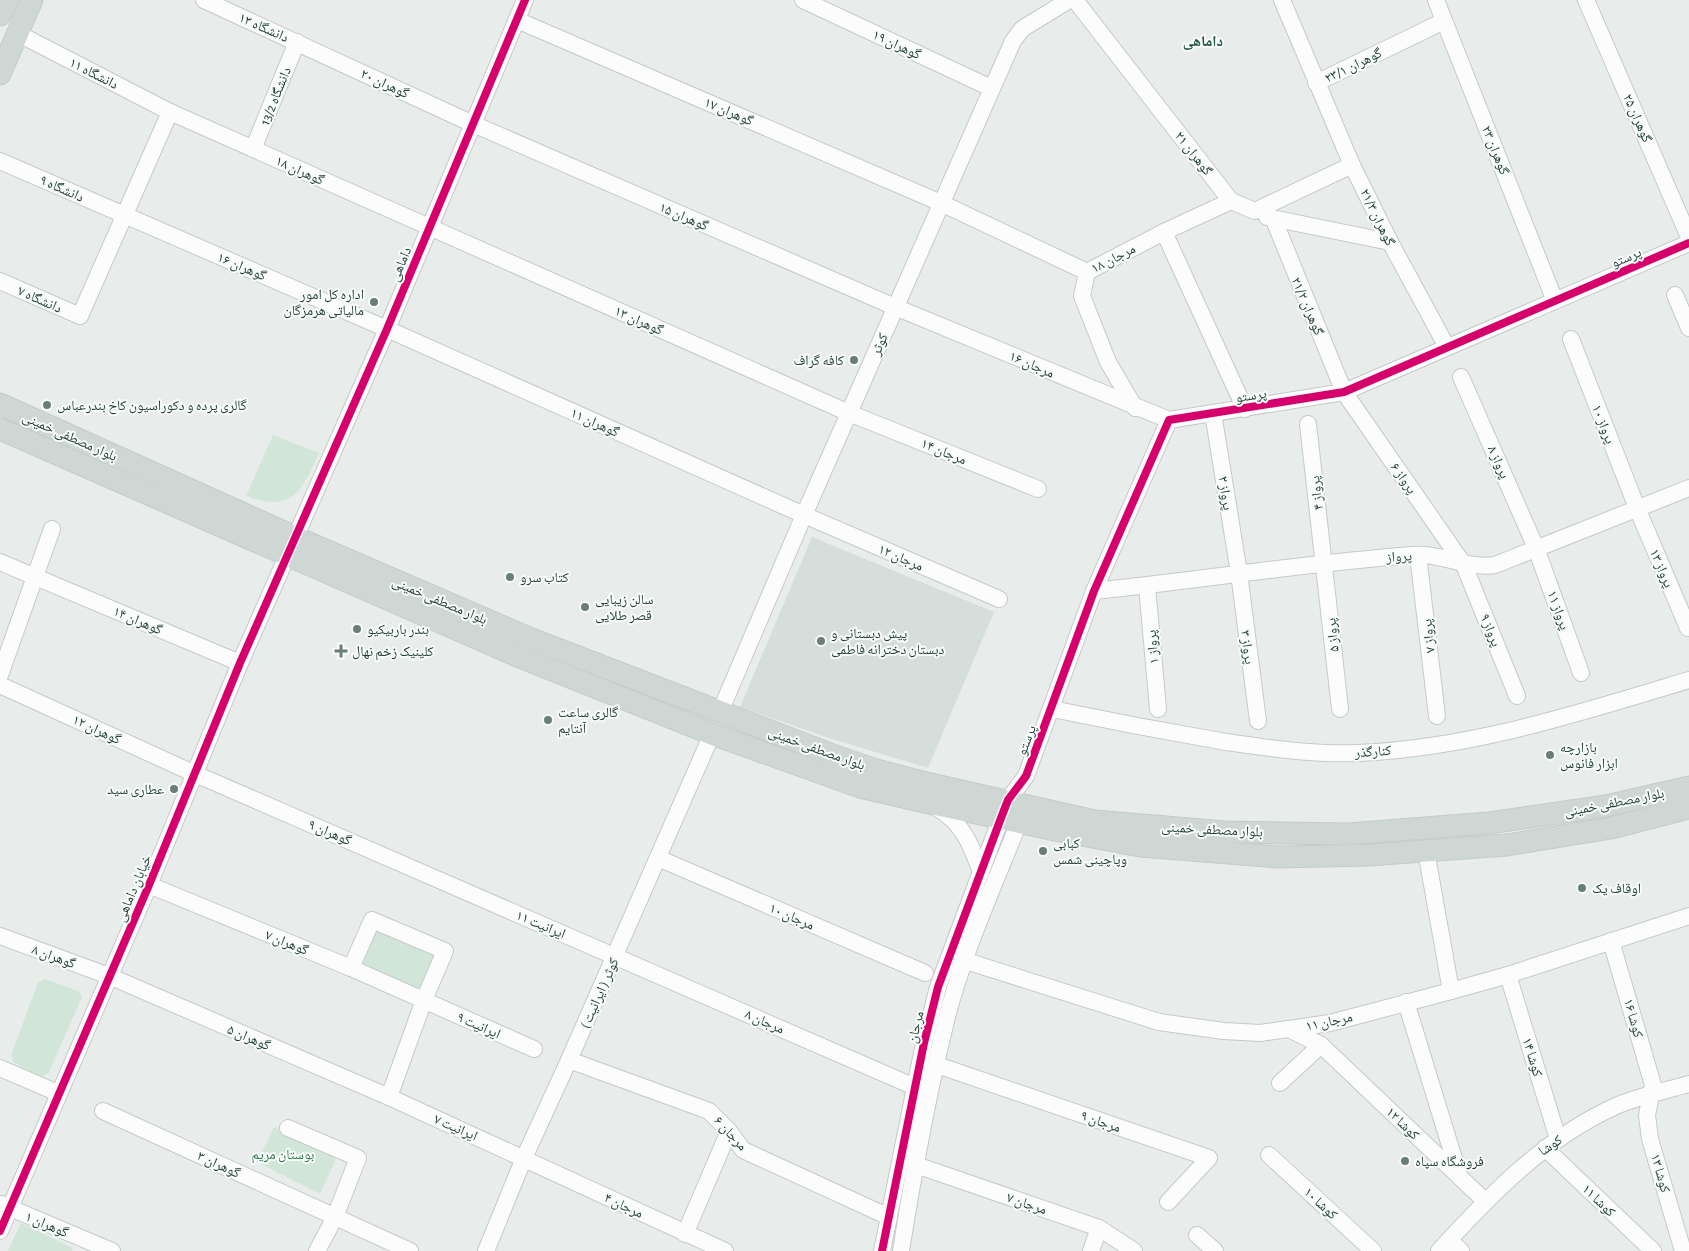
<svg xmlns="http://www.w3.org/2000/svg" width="1689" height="1251" viewBox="0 0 1689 1251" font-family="'Alegreya Sans','Noto Naskh Arabic',sans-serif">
	<rect width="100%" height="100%" fill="#e8edeb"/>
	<polygon fill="#d6dedb" points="812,537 994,612 928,768 832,739 740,707"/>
	<g fill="#d1e6d8">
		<path d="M 273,435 L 319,453 C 301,492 293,513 246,496 Z"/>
		<polygon points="375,927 438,954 422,993 358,965"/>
		<polygon points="45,979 78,991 82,997 49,1072 41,1077 13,1062 12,1053 38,982"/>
		<polygon points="274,1127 336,1159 320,1194 257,1162"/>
		<polygon points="21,1223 73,1248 72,1251 8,1251"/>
	</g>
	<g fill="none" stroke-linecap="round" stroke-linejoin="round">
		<defs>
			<g id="minor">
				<polyline points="204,0 473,124 895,307 1169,420"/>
				<polyline points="803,0 991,88"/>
				<polyline points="1075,0 1231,201 1255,211 1352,165"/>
				<polyline points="1282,0 1352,165 1390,242 1447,347"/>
				<polyline points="1436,0 1555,301"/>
				<polyline points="1586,0 1689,237"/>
				<polyline points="517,20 941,203 1087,272 1164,232 1231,201"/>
				<polyline points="17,33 170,112 849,413 1038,489"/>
				<polyline points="1316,83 1444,21"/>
				<polyline points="253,149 297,42"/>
				<polyline points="0,161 387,329 804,515 999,599"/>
				<polyline points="1267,217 1390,242"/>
				<polyline points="1274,220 1344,392 1464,565 1517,696"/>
				<polyline points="1164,232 1245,409"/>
				<polyline points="1087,272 1082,296 1108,362 1135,408"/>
				<polyline points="0,281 80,316 170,112"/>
				<polyline points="1675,295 1689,328"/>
				<polyline points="1571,339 1637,508 1688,628"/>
				<polyline points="1461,377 1536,548 1581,673"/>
				<polyline points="1213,413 1239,573 1258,721"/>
				<polyline points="1308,424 1340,709"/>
				<polyline points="1418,555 1437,716"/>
				<polyline points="0,562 240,663"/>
				<polyline points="1147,586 1158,709"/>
				<path d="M 1094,591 C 1201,580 1306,563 1413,555 C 1442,553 1466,569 1495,565 L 1689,488"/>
				<polyline points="0,675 52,529"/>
				<polyline points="0,685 193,773 915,1087"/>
				<path d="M 1052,709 C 1110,721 1168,732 1226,742 C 1269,748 1314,755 1358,753 C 1472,748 1580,713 1689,680"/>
				<polyline points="720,712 804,515 1013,41 1022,29 1069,0"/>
				<path d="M 937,808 C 963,823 971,845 981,872"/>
				<polyline points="1426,851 1451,991"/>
				<polyline points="658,858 925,973"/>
				<polyline points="149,885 351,968 534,1049"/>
				<polyline points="0,936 109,976 389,1097 725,1251"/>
				<polyline points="1611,941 1653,1085 1647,1115 1650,1139 1683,1251"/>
				<polyline points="950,956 1159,1022 1224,1031 1260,1033 1330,1023 1451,991 1508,975 1689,916"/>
				<polyline points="351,968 372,920 445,951 424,1000 389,1097"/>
				<polyline points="1508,975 1558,1139"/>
				<polyline points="1406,1002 1459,1175"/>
				<polyline points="1289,1029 1321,1045 1485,1201"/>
				<polyline points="569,1060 709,1111 729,1131 743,1150 889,1217"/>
				<polyline points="937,1065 1209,1158 1168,1202"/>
				<polyline points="0,1068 58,1093"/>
				<polyline points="1280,1083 1321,1045"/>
				<polyline points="103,1111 410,1251"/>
				<polyline points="288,1128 358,1158 335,1217 317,1251"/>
				<polyline points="1545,1148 1653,1251"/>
				<polyline points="1269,1155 1373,1251"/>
				<polyline points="916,1165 1099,1228 1134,1251"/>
				<polyline points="1,1204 112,1251"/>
				<polyline points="0,1231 149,885 240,663 387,329 525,0"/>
				<polyline points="685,1234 729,1131"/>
				<polyline points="1197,1235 1215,1251"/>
				<polyline points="1449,1240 1461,1251"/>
				<polyline points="486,1251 524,1158 569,1060 712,734"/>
				<polyline points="882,1251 924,1043 938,987 1001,818 1008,800 1026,776 1094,591 1169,420 1344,392 1689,243"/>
				<path d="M 901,1251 C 913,1175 927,1099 945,1025 C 963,951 996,882 1023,812"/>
				<polyline points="1091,1251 1099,1228"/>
				<path d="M 1439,1251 C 1491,1194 1545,1138 1616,1106 C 1639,1096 1665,1091 1689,1084"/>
			</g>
			<g id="major">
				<polyline points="0,15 7,0"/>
				<polyline points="0,74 32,0"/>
				<polyline points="0,404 295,537 529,638 830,754 876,770 926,783 1095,821 1225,832 1348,834 1489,823 1606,806 1689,787"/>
				<polyline points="0,429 515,655 712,734 860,787 929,803 1055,830 1140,846 1278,857 1369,855 1507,845 1611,828 1689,808"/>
			</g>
		</defs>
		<use href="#minor" stroke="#c5cac8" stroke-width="18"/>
		<use href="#major" stroke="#c3ccc9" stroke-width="23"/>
		<use href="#minor" stroke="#fcfcfc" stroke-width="16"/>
		<use href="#major" stroke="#cfd7d5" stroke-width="21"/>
		<defs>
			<g id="cycleway">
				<polyline points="0,1231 149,885 240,663 387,329 525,0"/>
				<polyline points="882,1251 924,1043 938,987 1001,818 1008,800 1026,776 1094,591 1169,420 1344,392 1689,243"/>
			</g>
		</defs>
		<use href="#cycleway" stroke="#f7fbf9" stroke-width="11"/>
		<use href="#cycleway" stroke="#d6006c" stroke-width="8"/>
	</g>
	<g fill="#697e78" stroke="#f7fbf9" stroke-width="2">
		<circle cx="374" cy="302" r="5"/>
		<circle cx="854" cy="360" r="5"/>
		<circle cx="47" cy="405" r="5"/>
		<circle cx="510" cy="577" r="5"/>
		<circle cx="585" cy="607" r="5"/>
		<circle cx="357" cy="629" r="5"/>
		<circle cx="821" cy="641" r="5"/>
		<path d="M338.5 643.5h5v5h5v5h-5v5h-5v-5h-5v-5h5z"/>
		<circle cx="548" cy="720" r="5"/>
		<circle cx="1550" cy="755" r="5"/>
		<circle cx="174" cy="789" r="5"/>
		<circle cx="1043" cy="851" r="5"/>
		<circle cx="1582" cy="888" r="5"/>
		<circle cx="1405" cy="1161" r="5"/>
	</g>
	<g text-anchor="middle" stroke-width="4" stroke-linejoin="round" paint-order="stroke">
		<g font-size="14" fill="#24423a" stroke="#f7fbf9">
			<text transform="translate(264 27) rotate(24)" y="5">دانشگاه ۱۳</text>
			<text transform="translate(897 44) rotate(25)" y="5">گوهران ۱۹</text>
			<text transform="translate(1353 65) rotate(-26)" y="5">گوهران ۲۳/۱</text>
			<text transform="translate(94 73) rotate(27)" y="5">دانشگاه ۱۱</text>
			<text transform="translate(385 83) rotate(25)" y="5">گوهران ۲۰</text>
			<text transform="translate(275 96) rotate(-68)" y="5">دانشگاه 13/2</text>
			<text transform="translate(729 111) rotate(23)" y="5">گوهران ۱۷</text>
			<text transform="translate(1638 118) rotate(66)" y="5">گوهران ۲۵</text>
			<text transform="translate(1496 150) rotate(68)" y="5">گوهران ۲۳</text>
			<text transform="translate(1194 153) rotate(52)" y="5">گوهران ۲۱</text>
			<text transform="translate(300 170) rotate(24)" y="5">گوهران ۱۸</text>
			<text transform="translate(62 188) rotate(24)" y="5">دانشگاه ۹</text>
			<text transform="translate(684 216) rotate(23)" y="5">گوهران ۱۵</text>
			<text transform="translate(1378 217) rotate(64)" y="5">گوهران ۲۱/۳</text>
			<text transform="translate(1626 257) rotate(-23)" y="5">پرستو</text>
			<text transform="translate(1113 258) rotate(-27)" y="5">مرجان ۱۸</text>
			<text transform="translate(400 264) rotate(-67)" y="5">داماهی</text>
			<text transform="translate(242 266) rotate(23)" y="5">گوهران ۱۶</text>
			<text transform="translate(40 299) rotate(24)" y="5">دانشگاه ۷</text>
			<text transform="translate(1308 306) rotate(67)" y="5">گوهران ۲۱/۲</text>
			<text transform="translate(639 320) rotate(24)" y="5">گوهران ۱۳</text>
			<text transform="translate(879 344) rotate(-66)" y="5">کوثر</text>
			<text transform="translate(1032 364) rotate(23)" y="5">مرجان ۱۶</text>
			<text transform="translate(1251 395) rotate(-9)" y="5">پرستو</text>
			<text transform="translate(595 422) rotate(24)" y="5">گوهران ۱۱</text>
			<text transform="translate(1604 424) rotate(69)" y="5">پرواز ۱۰</text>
			<text transform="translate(70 436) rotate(24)" y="5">بلوار مصطفی خمینی</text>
			<text transform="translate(944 451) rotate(22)" y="5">مرجان ۱۴</text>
			<text transform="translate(1499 462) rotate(66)" y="5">پرواز ۸</text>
			<text transform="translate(1404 478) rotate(55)" y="5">پرواز ۶</text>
			<text transform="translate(1226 493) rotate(81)" y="5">پرواز ۲</text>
			<text transform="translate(1316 493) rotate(-97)" y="5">پرواز ۴</text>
			<text transform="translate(1399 556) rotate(-4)" y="5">پرواز</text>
			<text transform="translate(901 557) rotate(23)" y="5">مرجان ۱۲</text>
			<text transform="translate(1662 568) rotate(67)" y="5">پرواز ۱۳</text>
			<text transform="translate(440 600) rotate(23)" y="5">بلوار مصطفی خمینی</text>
			<text transform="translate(1559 610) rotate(70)" y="5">پرواز ۱۱</text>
			<text transform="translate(138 620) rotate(23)" y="5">گوهران ۱۴</text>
			<text transform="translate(1491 630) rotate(68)" y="5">پرواز ۹</text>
			<text transform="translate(1332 635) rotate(-96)" y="5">پرواز ۵</text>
			<text transform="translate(1428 636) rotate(-96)" y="5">پرواز ۷</text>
			<text transform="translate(1152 647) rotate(-95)" y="5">پرواز ۱</text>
			<text transform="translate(1248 647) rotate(82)" y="5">پرواز ۳</text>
			<text transform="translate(97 729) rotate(25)" y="5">گوهران ۱۲</text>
			<text transform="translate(1026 740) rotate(-69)" y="5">پرستو</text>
			<text transform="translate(817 748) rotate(20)" y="5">بلوار مصطفی خمینی</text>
			<text transform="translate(1373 751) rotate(-4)" y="5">کنارگذر</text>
			<text transform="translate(1614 802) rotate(-11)" y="5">بلوار مصطفی خمینی</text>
			<text transform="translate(1212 829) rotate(3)" y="5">بلوار مصطفی خمینی</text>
			<text transform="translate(330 832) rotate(23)" y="5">گوهران ۹</text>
			<text transform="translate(133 888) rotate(-67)" y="5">خیابان داماهی</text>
			<text transform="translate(792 916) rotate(23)" y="5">مرجان ۱۰</text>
			<text transform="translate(541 924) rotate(23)" y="5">ایرانیت ۱۱</text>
			<text transform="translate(287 942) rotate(22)" y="5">گوهران ۷</text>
			<text transform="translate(54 956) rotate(20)" y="5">گوهران ۸</text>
			<text transform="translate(599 993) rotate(-66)" y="5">کوثر ( ایرانیت )</text>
			<text transform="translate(1634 1018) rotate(74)" y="5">کوشا ۱۶</text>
			<text transform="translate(765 1021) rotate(24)" y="5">مرجان ۸</text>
			<text transform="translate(1329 1021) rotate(-12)" y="5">مرجان ۱۱</text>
			<text transform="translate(479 1025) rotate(24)" y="5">ایرانیت ۹</text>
			<text transform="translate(915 1027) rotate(-76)" y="5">مرجان</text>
			<text transform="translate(249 1037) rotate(23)" y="5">گوهران ۵</text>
			<text transform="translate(1533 1057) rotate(73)" y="5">کوشا ۱۴</text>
			<text transform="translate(1101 1121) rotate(19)" y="5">مرجان ۹</text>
			<text transform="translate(1403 1123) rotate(44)" y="5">کوشا ۱۲</text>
			<text transform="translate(456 1127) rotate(24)" y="5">ایرانیت ۷</text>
			<text transform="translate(731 1133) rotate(47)" y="5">مرجان ۶</text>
			<text transform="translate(1550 1145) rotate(-35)" y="5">کوشا</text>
			<text transform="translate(219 1164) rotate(25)" y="5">گوهران ۳</text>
			<text transform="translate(1661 1173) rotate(74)" y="5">کوشا ۱۳</text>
			<text transform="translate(1599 1200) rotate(44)" y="5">کوشا ۱۱</text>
			<text transform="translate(1027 1203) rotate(19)" y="5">مرجان ۷</text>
			<text transform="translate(1321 1203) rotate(43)" y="5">کوشا ۱۰</text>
			<text transform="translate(624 1205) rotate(25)" y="5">مرجان ۴</text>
			<text transform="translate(47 1224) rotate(23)" y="5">گوهران ۱</text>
		</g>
		<g font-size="14" fill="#24423a" stroke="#f7fbf9" text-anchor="start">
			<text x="364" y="299" text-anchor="end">اداره کل امور<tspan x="364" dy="16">مالیاتی هرمزگان</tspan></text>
			<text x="844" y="365" text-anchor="end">کافه گراف</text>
			<text x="57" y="410">گالری پرده و دکوراسیون کاخ بندرعباس</text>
			<text x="520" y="582">کتاب سرو</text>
			<text x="595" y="604">سالن زیبایی<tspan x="595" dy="16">قصر طلایی</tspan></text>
			<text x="367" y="634">بندر باربیکیو</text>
			<text x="831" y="638">پیش دبستانی و<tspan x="831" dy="16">دبستان دخترانه فاطمی</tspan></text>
			<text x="352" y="656">کلینیک زخم نهال</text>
			<text x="558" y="717">گالری ساعت<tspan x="558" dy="16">آنتایم</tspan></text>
			<text x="1560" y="752">بازارچه<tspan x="1560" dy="16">ابزار فانوس</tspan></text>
			<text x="164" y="794" text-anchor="end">عطاری سید</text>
			<text x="1053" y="848">کبابی<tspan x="1053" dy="16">وپاچینی شمس</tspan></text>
			<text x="1592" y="893">اوقاف یک</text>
			<text x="1415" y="1166">فروشگاه سپاه</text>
		</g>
		<g font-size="14" fill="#2d7a4b" stroke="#f7fbf9">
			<text x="283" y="1159">بوستان مریم</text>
		</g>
		<g font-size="15" font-weight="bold" fill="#1f5548" stroke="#f7fbf9">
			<text x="1203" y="46">داماهی</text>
		</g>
	</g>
</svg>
